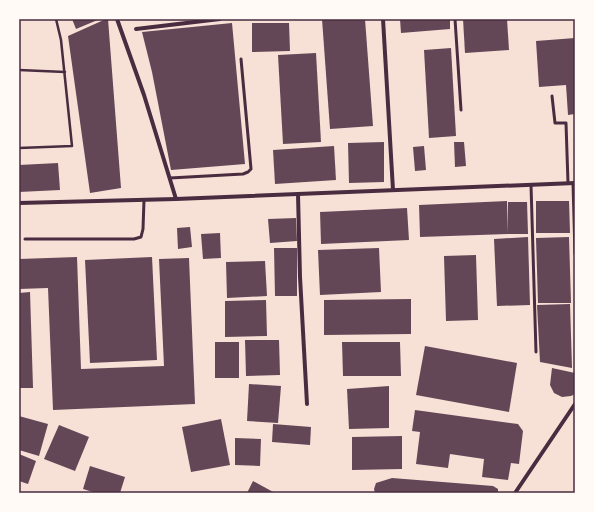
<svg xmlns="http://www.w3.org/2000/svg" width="594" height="512" viewBox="0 0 594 512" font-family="Jost,sans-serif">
	<rect width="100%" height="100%" fill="#f7e1d7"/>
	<g fill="#644757">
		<polygon points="72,19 100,19 76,29"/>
		<polygon points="106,19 108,19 121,188 90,193 68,36"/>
		<polygon points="322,19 365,19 373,126 330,129"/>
		<polygon points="400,19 450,19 450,29 401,33"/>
		<polygon points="463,19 507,19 509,50 465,53"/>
		<polygon points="232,23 245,164 171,170 152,72 142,32"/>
		<polygon points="252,23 289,23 290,51 252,52"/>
		<polygon points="575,38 575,114 568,115 566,85 539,87 536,41"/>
		<polygon points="451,48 456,136 429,138 424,50"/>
		<polygon points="316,53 321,142 283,144 278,55"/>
		<polygon points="384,142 384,182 349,183 348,143"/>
		<polygon points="454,142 464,142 466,166 455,167"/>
		<polygon points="334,146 336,180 275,184 273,150"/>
		<polygon points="424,146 426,170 415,171 413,147"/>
		<polygon points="58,163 60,190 19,192 19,165"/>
		<polygon points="507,201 508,234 420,237 419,205"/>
		<polygon points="536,201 569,201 570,233 536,233"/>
		<polygon points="508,202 527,202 528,234 508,234"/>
		<polygon points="407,208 409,240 321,244 320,212"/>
		<polygon points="296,218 297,241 270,243 268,219"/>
		<polygon points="190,227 192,247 178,249 177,228"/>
		<polygon points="220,233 221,258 203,259 201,234"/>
		<polygon points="528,237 530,305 497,306 494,239"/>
		<polygon points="569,237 571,303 538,303 536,238"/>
		<polygon points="274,248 297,248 297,296 275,296"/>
		<polygon points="379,248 381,292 320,295 318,250"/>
		<polygon points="476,255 478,320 446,321 444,256"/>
		<polygon points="77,257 81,369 164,366 159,259 189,258 195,404 53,410 48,288 19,289 19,259"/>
		<polygon points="152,257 157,360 90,363 85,260"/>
		<polygon points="265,261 267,296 227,298 226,262"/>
		<polygon points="30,292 33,388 19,388 19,293"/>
		<polygon points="411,299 411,334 324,335 324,300"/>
		<polygon points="266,300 267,336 225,337 225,301"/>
		<polygon points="570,304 572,368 540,362 537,305"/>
		<polygon points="245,340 279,340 280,375 246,376"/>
		<rect x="215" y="342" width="24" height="36"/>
		<polygon points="342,342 400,342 401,376 343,376"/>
		<polygon points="425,346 517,363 509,412 416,395"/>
		<polygon points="552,368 575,373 575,394 571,396 562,397 554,393 550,385"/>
		<polygon points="249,384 281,386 278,423 247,421"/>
		<polygon points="389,386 389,428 349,429 347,389"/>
		<polygon points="415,410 518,424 523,431 519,464 511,463 508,480 482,477 484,459 450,454 448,468 416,464 420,432 412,431"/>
		<polygon points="19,416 48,424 39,456 19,450"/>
		<polygon points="221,419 230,465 191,472 182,427"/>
		<polygon points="273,424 311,427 310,445 272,442"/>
		<polygon points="59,425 89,437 75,471 44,459"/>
		<polygon points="402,436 402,469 352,470 352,437"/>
		<polygon points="235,438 261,439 260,466 235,465"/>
		<polygon points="19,454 36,461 28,484 19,481"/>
		<polygon points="90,466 125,477 120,493 96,493 83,489"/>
		<polygon points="392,478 493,486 498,489 498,493 375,493 374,489 376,483"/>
		<polygon points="253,481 275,493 247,493"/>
	</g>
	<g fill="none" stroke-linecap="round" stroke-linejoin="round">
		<g stroke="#4a2c40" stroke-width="2.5">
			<polyline points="19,70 65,72"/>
			<polyline points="19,148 72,146 61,40 56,19"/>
		</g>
		<g stroke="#4a2c40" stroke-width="3">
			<polyline points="455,19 461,110"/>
			<polyline points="552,96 555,123 566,123 568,183"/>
			<polyline points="170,178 243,174 248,172 251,169 241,59"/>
			<polyline points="573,183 575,254"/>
			<polyline points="531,185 536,352"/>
			<polyline points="25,239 134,239 141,237 143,229 144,200"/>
		</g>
		<g stroke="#4a2c40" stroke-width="4">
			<polyline points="117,19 144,95 176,199"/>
			<polyline points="383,19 393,190"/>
			<polyline points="136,29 220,19"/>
			<polyline points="298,194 300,277 307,404"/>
			<polyline points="19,203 176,199 575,183"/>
			<polyline points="515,493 575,404"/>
		</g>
	</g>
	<rect width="594" height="512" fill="none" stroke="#fffaf5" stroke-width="40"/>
	<rect x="20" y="20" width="554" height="472" fill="none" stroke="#4a2c40" stroke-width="1.5"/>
</svg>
